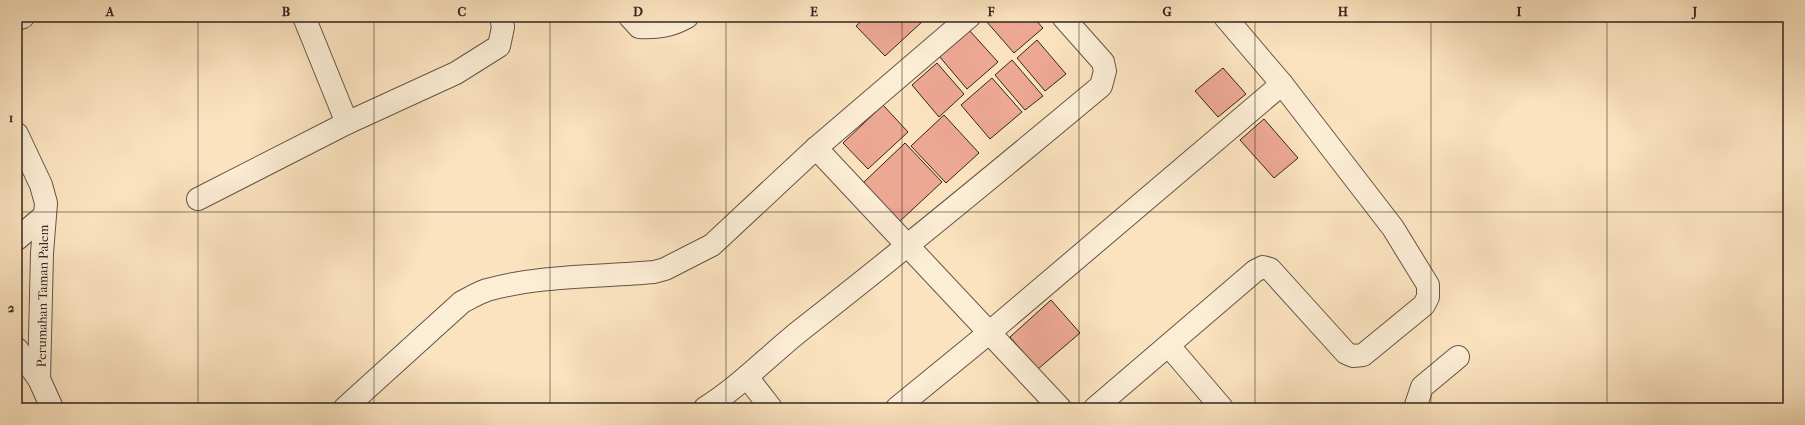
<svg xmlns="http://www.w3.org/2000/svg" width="1805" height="425" viewBox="0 0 1805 425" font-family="'IM FELL French Canon',serif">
	<rect width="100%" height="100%" fill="#fbe3bf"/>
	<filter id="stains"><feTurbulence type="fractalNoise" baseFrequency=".005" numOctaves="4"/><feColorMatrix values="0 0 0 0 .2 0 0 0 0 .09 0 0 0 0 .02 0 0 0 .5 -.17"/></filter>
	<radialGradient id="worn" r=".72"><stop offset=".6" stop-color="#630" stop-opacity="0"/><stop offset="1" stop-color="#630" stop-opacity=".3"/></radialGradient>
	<g fill="#eda894" stroke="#31261f">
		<polygon points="866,17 921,17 924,20 885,56 856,26"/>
		<polygon points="990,17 1033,17 1043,28 1014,53 986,21"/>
		<polygon points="969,30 998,62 967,89 939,56"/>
		<polygon points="1037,40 1066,74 1045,91 1017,58"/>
		<polygon points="1012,60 1043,96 1025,110 995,75"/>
		<polygon points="937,63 964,94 939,117 912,85"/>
		<polygon points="1223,68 1246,94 1218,117 1195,91"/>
		<polygon points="992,78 1022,112 990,139 961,105"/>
		<polygon points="883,105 908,132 868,169 843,143"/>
		<polygon points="944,115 979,153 946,183 911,146"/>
		<polygon points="1264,119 1298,158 1274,178 1240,140"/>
		<polygon points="905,143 942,182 899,222 863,183"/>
		<polygon points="1051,300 1080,333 1038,369 1010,337"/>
	</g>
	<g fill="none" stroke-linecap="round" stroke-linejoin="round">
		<defs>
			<g id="street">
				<polyline points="304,17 347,123"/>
				<path d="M 630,17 L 639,27 C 658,28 671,26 687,17"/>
				<polyline points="17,19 23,17"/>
				<polyline points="17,134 41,185 46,203 42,253 39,379 52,408"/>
				<polyline points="816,148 1060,408"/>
				<polyline points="198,199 347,123 456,73 499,46 503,27 501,17"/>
				<polyline points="17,239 44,216"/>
				<polyline points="1169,346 1222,408"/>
				<polyline points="17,349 39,379"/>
				<polyline points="747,377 771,408"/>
				<path d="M 345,408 L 462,302 C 470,298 478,293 487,290 C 541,275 598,277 654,272 L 665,269 L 712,245 L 816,148 L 969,17"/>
				<path d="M 705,408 C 742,385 771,353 806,326 C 906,248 1004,167 1101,86 L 1105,71 L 1103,62 L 1063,17"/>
				<polyline points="897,408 990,332 1282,84"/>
				<polyline points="1095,408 1255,271 1263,267 1270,269 1346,353 1353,356 1363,355 1424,305 1428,297 1428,285 1393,228 1282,84 1225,17"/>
				<polyline points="1415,408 1422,387 1458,357"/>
			</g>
		</defs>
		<use href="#street" stroke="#645547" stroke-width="24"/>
		<use href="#street" stroke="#fcedd5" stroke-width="22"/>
	</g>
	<path fill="none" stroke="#31261f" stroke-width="1" stroke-opacity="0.55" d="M 198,17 L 198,408M 374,17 L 374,408M 550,17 L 550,408M 726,17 L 726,408M 902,17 L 902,408M 1079,17 L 1079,408M 1255,17 L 1255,408M 1431,17 L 1431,408M 1607,17 L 1607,408M 17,212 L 1788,212"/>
	<g text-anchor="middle" stroke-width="3.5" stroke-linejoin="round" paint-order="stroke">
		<g font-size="13" fill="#31261f" stroke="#fcedd5">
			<text transform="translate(42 296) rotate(-89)" y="5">Perumahan Taman Palem</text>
		</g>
	</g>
	<rect width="1805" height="425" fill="none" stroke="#fbe3bf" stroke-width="44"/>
	<rect x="22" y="22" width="1761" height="381" fill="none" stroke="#31261f" stroke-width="1.5"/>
	<g font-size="13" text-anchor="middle" font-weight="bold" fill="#31261f">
		<text x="110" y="16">A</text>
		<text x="286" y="16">B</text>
		<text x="462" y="16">C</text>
		<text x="638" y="16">D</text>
		<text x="814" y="16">E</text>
		<text x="991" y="16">F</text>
		<text x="1167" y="16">G</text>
		<text x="1343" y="16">H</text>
		<text x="1519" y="16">I</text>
		<text x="1695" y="16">J</text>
		<text x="11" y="122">1</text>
		<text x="11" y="312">2</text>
	</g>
	<rect width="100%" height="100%" filter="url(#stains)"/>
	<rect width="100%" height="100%" fill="url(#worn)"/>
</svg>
